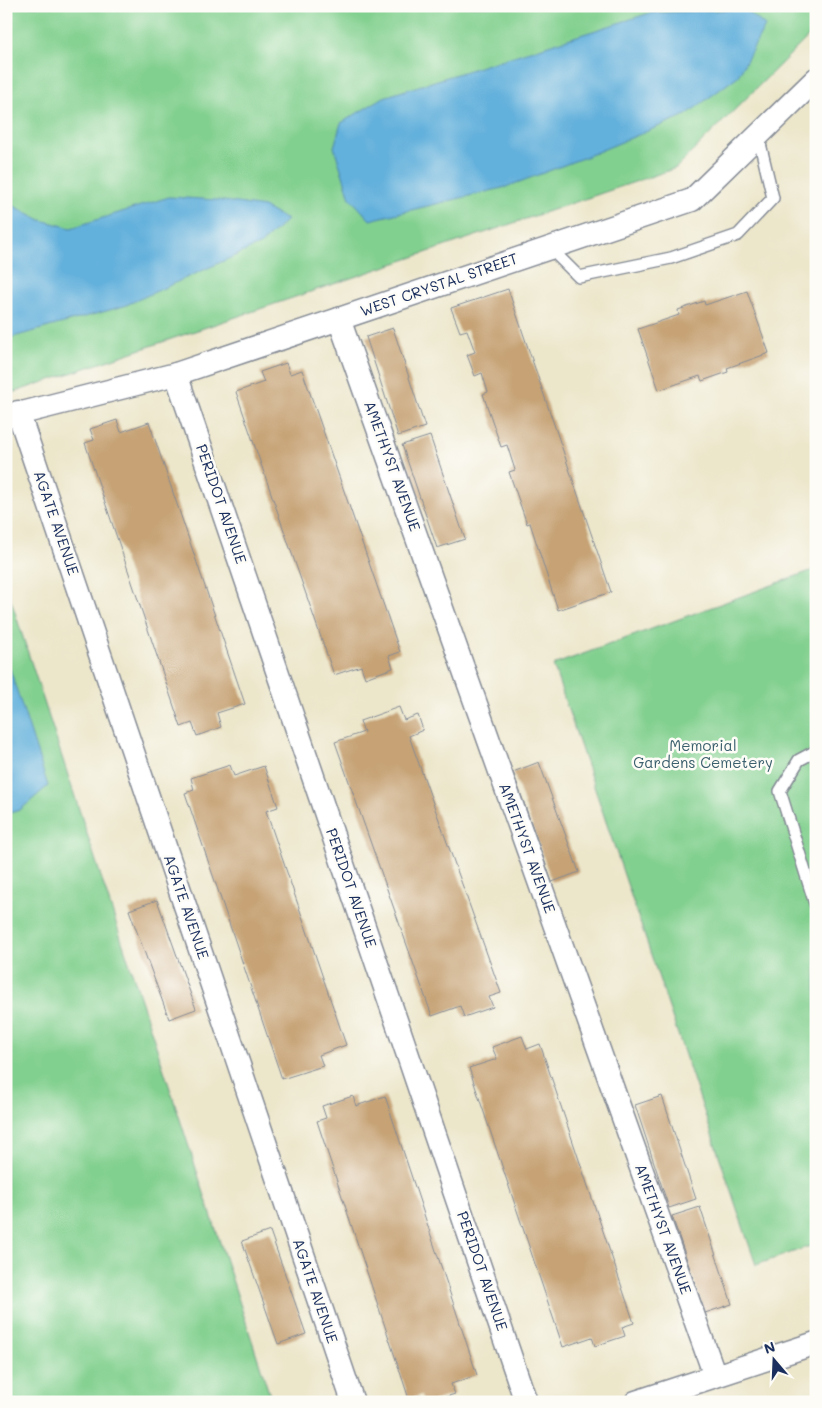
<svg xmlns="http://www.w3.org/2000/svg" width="822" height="1408" viewBox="0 0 822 1408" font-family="Mali,sans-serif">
	<rect width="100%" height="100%" fill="#fdfcf7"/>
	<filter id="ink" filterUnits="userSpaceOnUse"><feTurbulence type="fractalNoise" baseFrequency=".02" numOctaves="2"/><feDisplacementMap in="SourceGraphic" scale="10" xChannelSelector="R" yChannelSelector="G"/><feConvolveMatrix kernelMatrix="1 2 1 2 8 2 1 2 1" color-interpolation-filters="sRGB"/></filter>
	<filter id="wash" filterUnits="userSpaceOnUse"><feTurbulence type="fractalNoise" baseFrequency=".0096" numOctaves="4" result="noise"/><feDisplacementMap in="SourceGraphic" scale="20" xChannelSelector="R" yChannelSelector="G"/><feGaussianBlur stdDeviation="1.12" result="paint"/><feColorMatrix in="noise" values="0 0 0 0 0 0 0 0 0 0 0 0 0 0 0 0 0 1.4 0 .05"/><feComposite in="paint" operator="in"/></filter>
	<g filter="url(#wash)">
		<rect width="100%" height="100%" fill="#ece6ca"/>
		<g fill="#82d08f" stroke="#4e8076">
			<polygon points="6,6 816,6 816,29 676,168 6,395"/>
			<polygon points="816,569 816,1244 756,1265 553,665"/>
			<polygon points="6,585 272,1402 6,1402"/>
		</g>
		<g fill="#62b0dc" stroke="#3e709d">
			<polygon points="745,9 765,26 738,76 686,115 588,156 506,187 370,220 350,198 334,147 341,123 384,97 650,13"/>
			<polygon points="169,197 217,200 264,207 287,220 261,244 124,306 6,339 6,202 41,220 71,228"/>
			<polygon points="6,657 48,786 20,810 6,814"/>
		</g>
		<g id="blocks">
			<g fill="#c6a275">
				<polygon points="508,289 611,592 558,610 530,523 527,524 509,472 515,470 507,445 501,447 483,394 488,392 482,373 475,376 467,355 475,352 467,330 460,332 451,308"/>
				<polygon points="747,291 769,353 727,368 728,372 702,381 700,376 659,390 638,329 679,315 678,310 704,301 705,305"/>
				<polygon points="393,328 425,427 398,436 366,337"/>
				<polygon points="286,363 290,374 302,370 400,652 389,656 393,668 365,678 361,666 334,675 236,392 264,382 260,372"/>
				<polygon points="117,420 121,432 149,422 245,704 217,713 221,727 197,736 192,723 181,727 85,443 94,440 90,429"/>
				<polygon points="430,436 465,539 437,548 402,445"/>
				<polygon points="399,707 404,720 418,715 423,730 409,736 501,993 489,997 493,1007 464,1017 460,1006 432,1016 335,742 364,732 360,721"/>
				<polygon points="539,762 579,872 552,882 513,772"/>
				<polygon points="230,765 234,776 264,766 278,807 266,811 346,1045 319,1055 323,1066 282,1079 185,793 194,790 191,778"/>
				<polygon points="157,900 196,1009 169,1019 129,910"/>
				<polygon points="522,1036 527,1049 540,1044 634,1323 622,1327 625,1336 595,1346 592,1337 563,1347 469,1068 497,1059 492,1047"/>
				<polygon points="353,1096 356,1106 385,1096 477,1375 451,1384 455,1394 430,1402 423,1402 421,1395 409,1399 317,1121 326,1118 322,1106"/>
				<polygon points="662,1096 696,1199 669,1208 635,1105"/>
				<polygon points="700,1207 732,1304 705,1313 672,1216"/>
				<polygon points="270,1231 306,1334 278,1344 242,1241"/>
			</g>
		</g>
	</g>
	<g filter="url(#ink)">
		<use href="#blocks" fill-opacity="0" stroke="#848a94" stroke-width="1"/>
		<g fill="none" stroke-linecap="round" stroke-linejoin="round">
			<defs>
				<g id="service">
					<polyline points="550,248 579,277 671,258 738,235 773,198 758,135"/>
					<polyline points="816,751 799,760 780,791 816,907"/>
				</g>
				<g id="minor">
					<polyline points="339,319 715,1376"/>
					<polyline points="176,374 526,1402"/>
					<polyline points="18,412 353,1402"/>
					<polyline points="6,417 176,374 692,200 816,79"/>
					<polyline points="636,1402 816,1343"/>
				</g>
			</defs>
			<use href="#service" stroke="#848a94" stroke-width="14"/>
			<use href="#minor" stroke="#848a94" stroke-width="25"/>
			<use href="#service" stroke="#fff" stroke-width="11"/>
			<use href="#minor" stroke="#fff" stroke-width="22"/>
		</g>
	</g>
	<g text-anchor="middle" stroke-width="5" stroke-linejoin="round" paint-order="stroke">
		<g font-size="15" fill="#1b2f5e" stroke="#fdfcf7">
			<text transform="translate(439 285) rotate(-19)" y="5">WEST CRYSTAL STREET</text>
			<text transform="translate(392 466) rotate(70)" y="5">AMETHYST AVENUE</text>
			<text transform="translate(221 504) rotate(71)" y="5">PERIDOT AVENUE</text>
			<text transform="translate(56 523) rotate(71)" y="5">AGATE AVENUE</text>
			<text transform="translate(527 848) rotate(70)" y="5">AMETHYST AVENUE</text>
			<text transform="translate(351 888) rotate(71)" y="5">PERIDOT AVENUE</text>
			<text transform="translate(186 907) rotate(71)" y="5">AGATE AVENUE</text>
			<text transform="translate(663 1229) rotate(70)" y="5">AMETHYST AVENUE</text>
			<text transform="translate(482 1271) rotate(71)" y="5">PERIDOT AVENUE</text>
			<text transform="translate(315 1291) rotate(71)" y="5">AGATE AVENUE</text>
		</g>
		<g font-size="15" fill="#3a5f6d" stroke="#fdfcf7">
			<text x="703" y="751">Memorial<tspan x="703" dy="17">Gardens Cemetery</tspan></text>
		</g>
	</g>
	<rect width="822" height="1408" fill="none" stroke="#fdfcf7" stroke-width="25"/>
	<g transform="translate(774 1360) rotate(341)" stroke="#fdfcf7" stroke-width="4" paint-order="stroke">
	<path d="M0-4L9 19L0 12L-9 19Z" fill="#1b2f5e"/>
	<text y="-8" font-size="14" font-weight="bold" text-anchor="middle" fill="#1b2f5e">N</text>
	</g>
</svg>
